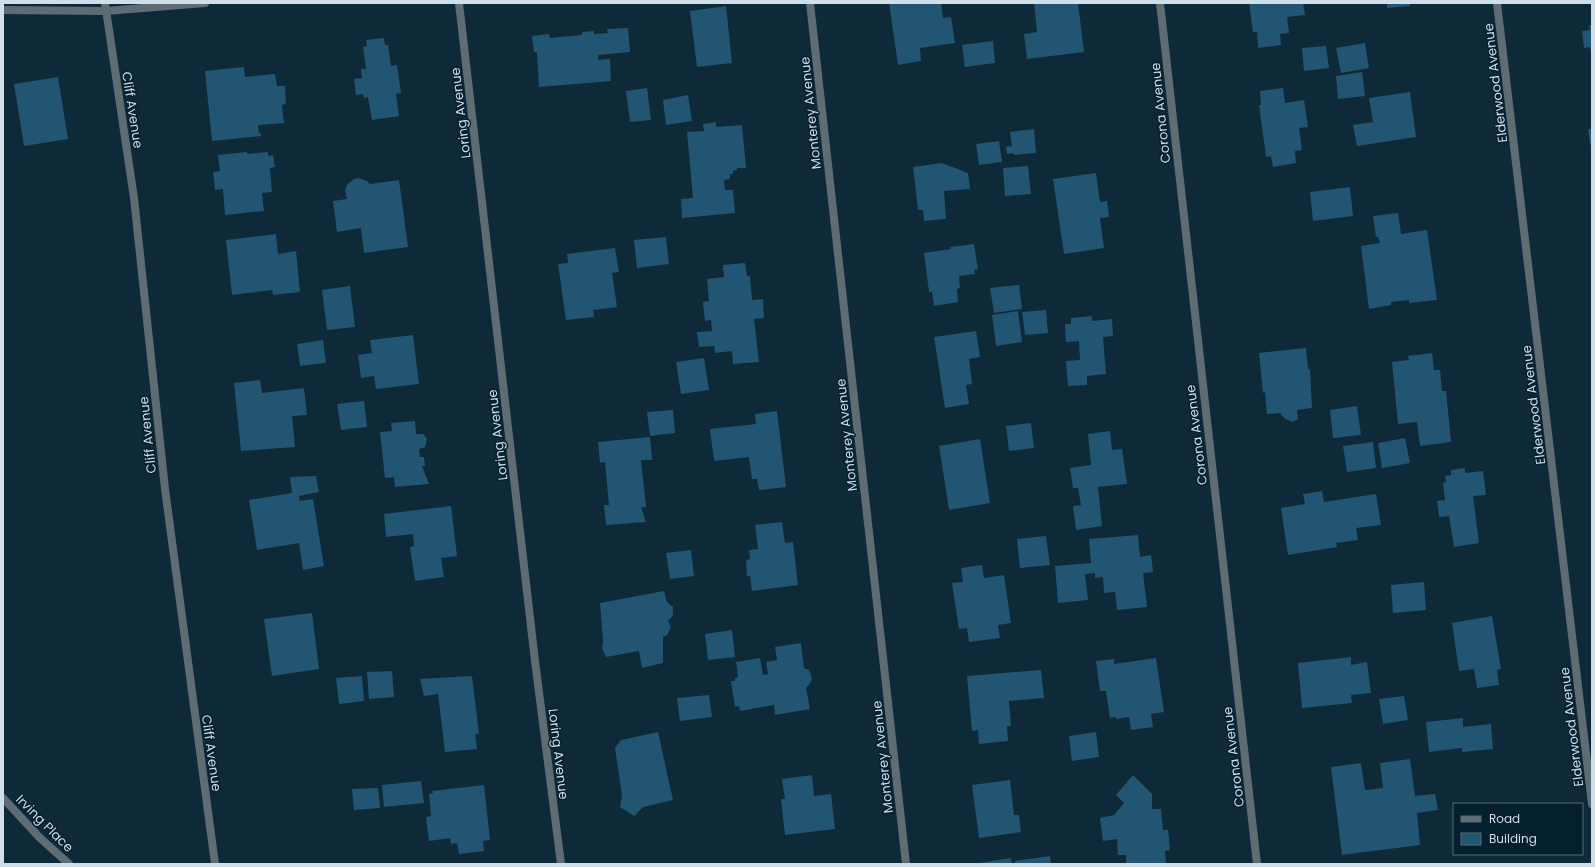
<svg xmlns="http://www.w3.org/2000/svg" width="1595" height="867" viewBox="0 0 1595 867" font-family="Poppins,sans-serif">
	<rect width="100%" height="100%" fill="#0e2938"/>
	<g fill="#225571">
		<polygon points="889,3 941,3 943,18 951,17 955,43 920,48 921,61 898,65"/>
		<polygon points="1034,3 1078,3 1084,52 1027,59 1024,34 1037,32"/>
		<polygon points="1249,3 1303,3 1305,15 1287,17 1289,33 1280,34 1281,45 1258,48 1257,32 1253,32"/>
		<polygon points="1387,3 1410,3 1410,6 1387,8"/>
		<polygon points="726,6 732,63 697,67 690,11"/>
		<polygon points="1592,25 1592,54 1591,54 1590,47 1584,48 1582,31 1590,30 1589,26"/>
		<polygon points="628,28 630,52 598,55 598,60 610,59 611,81 539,87 537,52 534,52 532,36 549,34 550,38 582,35 582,32 594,31 594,34 608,33 607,29"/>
		<polygon points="384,38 385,45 388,45 391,66 397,65 401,93 396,94 399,116 372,120 368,97 364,98 363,94 356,95 354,79 362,78 361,69 366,69 363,47 367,46 366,40"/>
		<polygon points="993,41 995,63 965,67 962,45"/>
		<polygon points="1365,43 1369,68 1341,73 1336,48"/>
		<polygon points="1326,46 1329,68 1304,71 1302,48"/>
		<polygon points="244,67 245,77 275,74 277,86 285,86 286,104 282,105 284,123 258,125 259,134 261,133 261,136 212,141 205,71"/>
		<polygon points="1362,72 1365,96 1338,99 1336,76"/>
		<polygon points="58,77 68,139 24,146 14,84"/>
		<polygon points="647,88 651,120 630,122 626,91"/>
		<polygon points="1283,88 1285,103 1304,100 1308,127 1299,128 1302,150 1295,151 1296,163 1273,167 1271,156 1266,157 1259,105 1261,105 1260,91"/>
		<polygon points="1410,92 1416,137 1357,146 1353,125 1373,122 1369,98"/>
		<polygon points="688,95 692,121 666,125 663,100"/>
		<polygon points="716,122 716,127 742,125 746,168 737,168 737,170 733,171 733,174 730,174 730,179 724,180 725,190 733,190 735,213 682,218 681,199 693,198 687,132 704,131 703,124"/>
		<polygon points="1034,129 1036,153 1014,155 1013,153 1007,154 1006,147 1012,146 1010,132"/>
		<polygon points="1588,129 1592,129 1592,144 1590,145"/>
		<polygon points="999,141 1002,162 979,165 976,144"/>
		<polygon points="247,152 247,154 268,152 268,156 273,155 275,167 270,168 272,192 262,193 264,211 225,215 223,189 215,190 213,172 220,171 218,155"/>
		<polygon points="942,163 968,173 970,189 944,191 946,219 924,221 923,210 918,210 913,167"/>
		<polygon points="1028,166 1031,194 1005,196 1003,168"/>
		<polygon points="1096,173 1100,202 1107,201 1109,217 1100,218 1104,248 1064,254 1053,179"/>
		<polygon points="358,178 367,181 370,184 399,180 408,247 364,253 361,228 337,232 333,201 347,199 345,190 347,185 354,179"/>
		<polygon points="1350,187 1353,216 1313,221 1310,192"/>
		<polygon points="1398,213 1401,234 1427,230 1437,300 1409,303 1409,300 1391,302 1391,305 1369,309 1361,246 1380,243 1378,237 1376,237 1373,216"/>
		<polygon points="276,234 278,254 296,251 300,292 273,295 272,290 232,295 226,240"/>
		<polygon points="666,237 669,264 637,268 634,240"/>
		<polygon points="974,244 978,269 974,270 975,274 959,276 960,288 957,289 958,302 934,306 932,292 929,292 924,253 951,249 950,247"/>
		<polygon points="615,248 619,272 612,273 617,307 593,310 594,317 566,320 558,264 568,263 567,254"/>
		<polygon points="745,263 747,276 750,276 752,300 763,299 764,318 754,319 759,362 733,364 732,351 715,353 714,346 699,347 697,332 712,331 711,320 705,321 703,302 709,301 707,279 724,277 723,265"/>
		<polygon points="1019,285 1022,309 994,313 990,288"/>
		<polygon points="350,286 355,327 327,330 322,290"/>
		<polygon points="1046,310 1048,333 1025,335 1022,312"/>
		<polygon points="1018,311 1022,342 996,346 992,315"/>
		<polygon points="1092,316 1092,321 1112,319 1113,336 1103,337 1106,374 1087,376 1087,385 1068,386 1066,361 1080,360 1079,341 1066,342 1065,324 1071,324 1071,318"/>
		<polygon points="976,331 980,357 969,359 972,384 966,385 969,404 945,408 934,337"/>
		<polygon points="413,335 419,384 376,389 374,376 361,378 358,355 372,353 370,340"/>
		<polygon points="323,340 326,363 300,366 297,344"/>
		<polygon points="1306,348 1308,369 1310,369 1312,408 1297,410 1298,419 1293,422 1285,419 1280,413 1267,414 1265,392 1263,393 1259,353"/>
		<polygon points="1432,353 1434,370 1440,370 1442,391 1446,391 1451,442 1420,446 1417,422 1398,424 1392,362 1409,360 1408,356"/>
		<polygon points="704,358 709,390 681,394 676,362"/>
		<polygon points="260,380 262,393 304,388 307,415 292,416 295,447 241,451 234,383"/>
		<polygon points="364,401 367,427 341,430 337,404"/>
		<polygon points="1357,406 1361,435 1333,438 1330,410"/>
		<polygon points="673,410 675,433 650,436 647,412"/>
		<polygon points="777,411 786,487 759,490 757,479 752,479 749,457 714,461 710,429 756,424 755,414"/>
		<polygon points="415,421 416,434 423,434 427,439 425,447 419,449 420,457 424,457 425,466 422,466 429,484 395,487 394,477 385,478 380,432 392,431 391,423"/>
		<polygon points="1031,423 1034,448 1009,451 1006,426"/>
		<polygon points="1110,431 1112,450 1122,449 1127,484 1098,487 1102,526 1076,530 1073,506 1081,505 1078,488 1073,488 1070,468 1091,465 1088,434"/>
		<polygon points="650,437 652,460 641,460 646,507 641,507 646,522 606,525 604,505 609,505 605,462 600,463 598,442"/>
		<polygon points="1405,438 1410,463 1382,468 1378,443"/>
		<polygon points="980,439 990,503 949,510 939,446"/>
		<polygon points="1373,442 1376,468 1347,472 1343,446"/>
		<polygon points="1465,468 1465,473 1483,471 1486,495 1473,496 1479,543 1454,547 1449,516 1439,517 1437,501 1445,500 1443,483 1446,482 1445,476 1451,475 1451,470"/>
		<polygon points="316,476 319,492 299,496 300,501 313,499 324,566 303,570 299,543 257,550 249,500 292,493 290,477"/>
		<polygon points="1322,491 1324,502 1376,494 1381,525 1356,528 1358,540 1336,543 1337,547 1288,555 1281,508 1305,504 1303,494"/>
		<polygon points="451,506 457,556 441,558 444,577 415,581 410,547 414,546 413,534 386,537 384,514"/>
		<polygon points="782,522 785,543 793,542 798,585 752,591 750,576 747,576 746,560 750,559 749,550 758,549 755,525"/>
		<polygon points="1138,535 1140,557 1151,555 1153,572 1143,573 1147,607 1117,610 1115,592 1104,593 1103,577 1095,578 1095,573 1085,574 1088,600 1058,603 1055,566 1091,563 1089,539"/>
		<polygon points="1046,536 1050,565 1020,568 1017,539"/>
		<polygon points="691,550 694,576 670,579 666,553"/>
		<polygon points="982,565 984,578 1004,575 1011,623 998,625 1000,638 969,642 967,628 959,629 952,583 963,582 961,568"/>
		<polygon points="1424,582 1426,610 1393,613 1391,585"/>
		<polygon points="664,591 667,602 673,607 673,615 668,621 671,627 667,635 663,637 663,663 642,668 639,651 606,657 602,648 603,641 600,603"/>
		<polygon points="312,613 319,669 272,676 264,619"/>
		<polygon points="1492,616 1501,669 1497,670 1499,685 1477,688 1474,669 1459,671 1452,623"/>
		<polygon points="732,630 735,657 708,660 705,634"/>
		<polygon points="801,643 804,668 809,670 812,678 811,682 806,688 810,709 775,715 774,705 740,711 739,706 735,707 731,681 735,681 735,678 738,677 736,662 760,658 763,675 768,674 766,662 777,660 775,647"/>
		<polygon points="1351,657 1351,665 1367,662 1371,693 1351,695 1352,703 1302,708 1298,663"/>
		<polygon points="1156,658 1164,712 1151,714 1153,727 1131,730 1129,717 1116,719 1116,717 1110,718 1106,691 1100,691 1096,661 1114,659 1114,664"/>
		<polygon points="1041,670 1044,698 1009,701 1011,726 1007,726 1008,741 979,744 978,730 972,731 967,676"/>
		<polygon points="392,671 394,697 369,699 367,672"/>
		<polygon points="362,676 364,701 339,704 336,678"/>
		<polygon points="472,676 479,734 475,734 477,749 445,752 438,694 424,696 420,679"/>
		<polygon points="709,695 712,717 680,721 677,698"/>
		<polygon points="1404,696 1408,720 1383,724 1379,699"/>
		<polygon points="1463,718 1463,727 1491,724 1493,749 1462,752 1462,748 1429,752 1426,722"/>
		<polygon points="658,732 673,800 643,807 634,816 620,807 622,796 615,748 621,740"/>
		<polygon points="1096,732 1099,757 1072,761 1069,736"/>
		<polygon points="1410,759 1415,796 1435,794 1438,810 1417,813 1420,845 1342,855 1331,767 1361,763 1365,790 1383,788 1380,763"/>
		<polygon points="812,775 814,796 831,794 835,829 785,835 781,799 785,799 782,779"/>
		<polygon points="1133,775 1152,794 1152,809 1161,809 1163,830 1168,830 1170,850 1165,851 1166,864 1126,864 1126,855 1118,855 1117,839 1103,841 1100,818 1114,815 1124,803 1116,795"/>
		<polygon points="1010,780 1014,815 1019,815 1021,832 979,838 972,785"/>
		<polygon points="421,781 424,803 384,807 382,785"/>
		<polygon points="484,785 490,840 483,841 484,851 459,854 457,843 451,844 450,838 429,841 426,817 431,816 429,794 433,793 432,791"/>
		<polygon points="378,788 380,808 354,810 352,789"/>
		<polygon points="1050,856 1051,864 1015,864 1015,861"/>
		<polygon points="1011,858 1012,864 979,864 979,863"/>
	</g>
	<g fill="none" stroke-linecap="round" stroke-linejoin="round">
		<g stroke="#5f6c73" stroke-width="8">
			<polyline points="105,3 134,198 165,489 215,864"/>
			<polyline points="459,3 535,661 561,864"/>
			<polyline points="810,3 906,864"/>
			<polyline points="1160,3 1257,864"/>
			<polyline points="1497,3 1592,804"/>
			<polyline points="3,10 106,11 205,3"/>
			<polyline points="3,798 40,838 69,864"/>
		</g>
	</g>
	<g text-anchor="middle" stroke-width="3" stroke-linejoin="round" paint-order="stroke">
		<g font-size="13" fill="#cfdee8" stroke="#041f2e">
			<text transform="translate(1495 83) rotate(-97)" y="5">Elderwood Avenue</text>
			<text transform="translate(133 110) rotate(81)" y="5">Cliff Avenue</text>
			<text transform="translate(460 113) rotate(-97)" y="5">Loring Avenue</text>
			<text transform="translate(810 113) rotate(-96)" y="5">Monterey Avenue</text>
			<text transform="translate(1160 113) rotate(-96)" y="5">Corona Avenue</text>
			<text transform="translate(1533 405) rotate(-97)" y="5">Elderwood Avenue</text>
			<text transform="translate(147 435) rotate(-96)" y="5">Cliff Avenue</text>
			<text transform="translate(497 435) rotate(-97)" y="5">Loring Avenue</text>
			<text transform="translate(846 435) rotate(-96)" y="5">Monterey Avenue</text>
			<text transform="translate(1196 435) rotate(-97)" y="5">Corona Avenue</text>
			<text transform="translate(1571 727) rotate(-97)" y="5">Elderwood Avenue</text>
			<text transform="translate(212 753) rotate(82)" y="5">Cliff Avenue</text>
			<text transform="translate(559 754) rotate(83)" y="5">Loring Avenue</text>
			<text transform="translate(882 757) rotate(-96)" y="5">Monterey Avenue</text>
			<text transform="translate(1233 757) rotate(-97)" y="5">Corona Avenue</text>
			<text transform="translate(45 823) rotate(45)" y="5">Irving Place</text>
		</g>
	</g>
	<rect width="1595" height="867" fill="none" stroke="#cfdee8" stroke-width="8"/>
	<rect x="1453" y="803" width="130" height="52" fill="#041f2e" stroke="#556b78"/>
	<rect x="1461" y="816" width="20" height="6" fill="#5f6c73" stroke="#556b78"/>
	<text x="1489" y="823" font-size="12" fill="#cfdee8">Road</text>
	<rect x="1461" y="833" width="20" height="12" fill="#225571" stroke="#556b78"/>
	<text x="1489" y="843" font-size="12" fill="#cfdee8">Building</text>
</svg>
